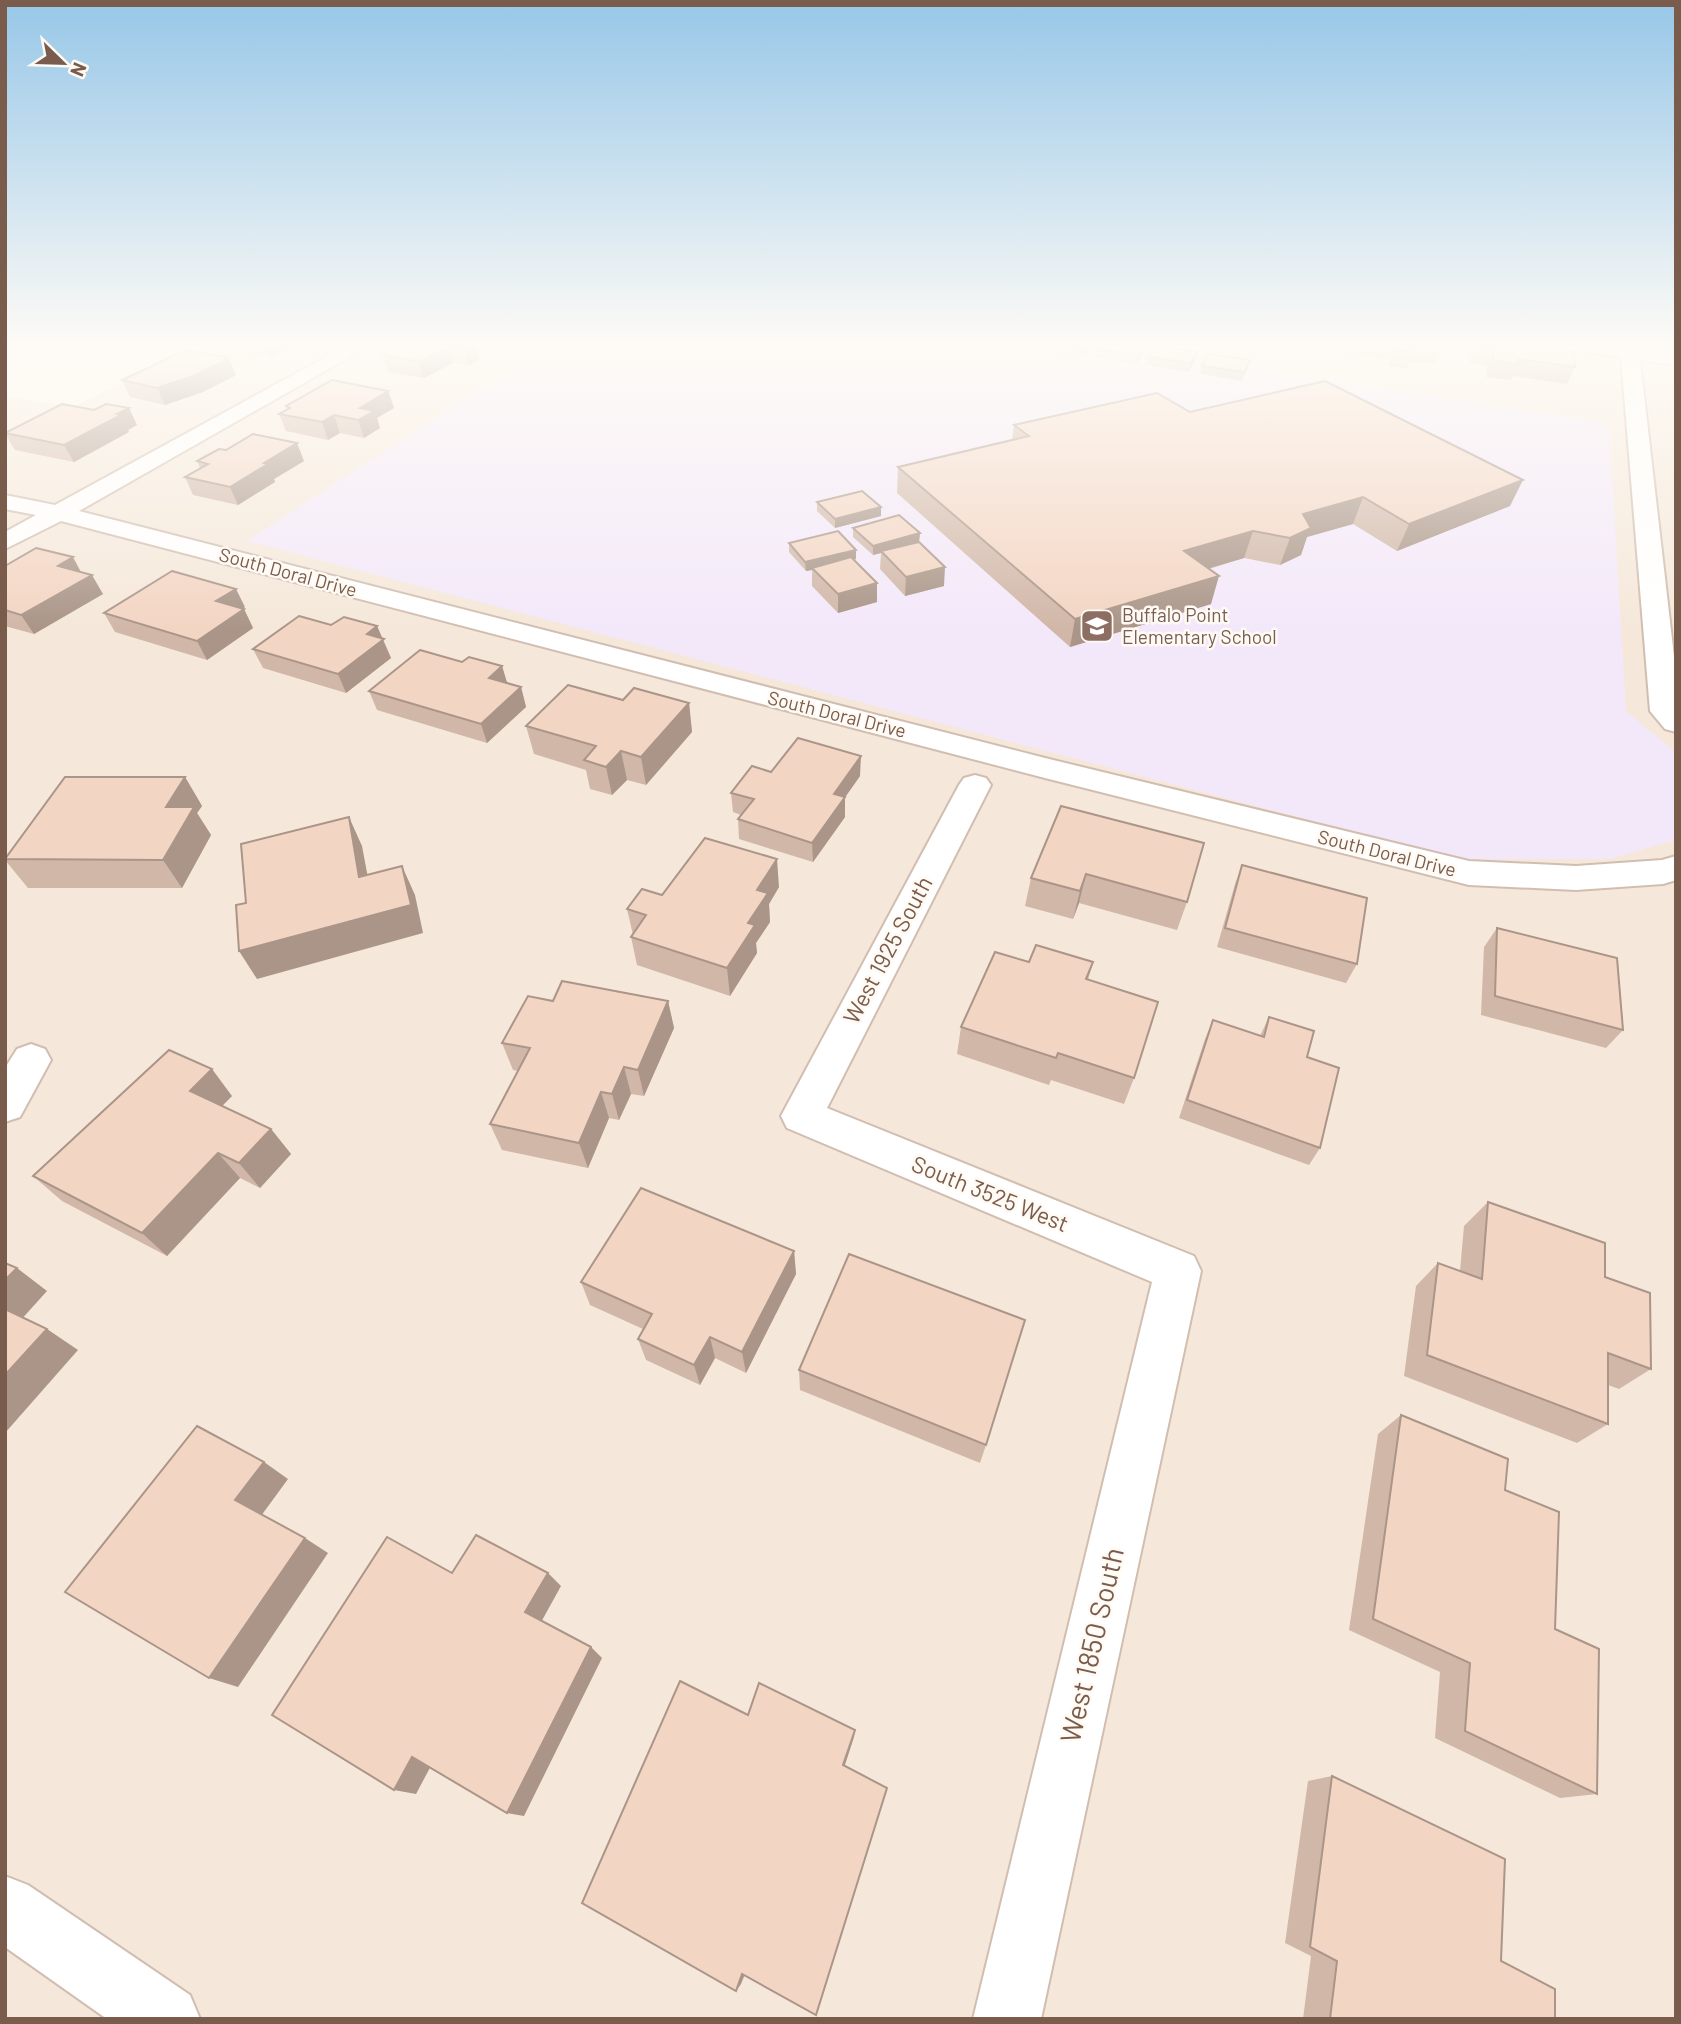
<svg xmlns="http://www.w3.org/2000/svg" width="1681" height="2024" viewBox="0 0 1681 2024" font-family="Barlow,sans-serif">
	<rect width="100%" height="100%" fill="#fdf6ec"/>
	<polygon fill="#f5e8da" points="198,346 1676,346 1676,2019 5,2019 5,397 73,407"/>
	<polygon fill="#f3e8fa" points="547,346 1116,346 1609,424 1626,711 1676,753 1676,840 1609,859 1458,859 247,541"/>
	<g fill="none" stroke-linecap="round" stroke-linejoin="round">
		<defs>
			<g id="street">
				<polygon points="346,346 369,346 79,511 1045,758 1469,861 1576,866 1662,860 1676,856 1676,880 1663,884 1576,890 1469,885 1045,778 61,521 5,549 5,532 36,515 5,509 5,495 55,505"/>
				<polygon points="1576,346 1630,346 1676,353 1676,365 1640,360 1676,674 1676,732 1665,729 1650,711 1621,357 1585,352"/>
				<polygon points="975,775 986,778 991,785 827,1108 1194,1256 1201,1271 1041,2019 973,2019 1152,1282 787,1128 781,1116 959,785 964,778"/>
				<polygon points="31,1044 45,1049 51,1060 20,1117 5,1122 5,1068 17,1049"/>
				<polygon points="5,1876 28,1885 190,1995 200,2019 107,2019 5,1947"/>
			</g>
		</defs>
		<use href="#street" stroke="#d1beb0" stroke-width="4"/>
		<use href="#street" fill="#fff" fill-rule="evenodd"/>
	</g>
	<g fill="#d1b7a8">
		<polygon points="225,346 295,346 270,357 226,349"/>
		<polygon points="393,346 476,346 479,359 469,366 453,363 424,378 388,372 383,355 394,349"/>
		<polygon points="1045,346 1092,346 1084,357 1044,351"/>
		<polygon points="1257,346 1302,346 1301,350"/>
		<polygon points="1344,346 1442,346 1436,363 1409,362 1406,369 1388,366 1390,360 1342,352"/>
		<polygon points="1472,346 1542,346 1575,367 1567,384 1513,376 1511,380 1486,377 1487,366 1469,363 1470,351"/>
		<polygon points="1097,349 1144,352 1136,364 1096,357"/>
		<polygon points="1197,352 1195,360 1189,372 1147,365 1148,357"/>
		<polygon points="1250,360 1248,368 1242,381 1200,374 1202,366"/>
		<polygon points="236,375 203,392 165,405 130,397 122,380"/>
		<polygon points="388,391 394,408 377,418 380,428 364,438 340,433 328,440 286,431 279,414 287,409 286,406"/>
		<polygon points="1190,412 1510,506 1397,551 1353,524 1307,537 1301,555 1280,565 1244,558 1209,569 1211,604 1070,647 897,493 898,467 1012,440 1014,425"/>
		<polygon points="137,425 128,430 129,432 74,462 15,450 5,434 5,432"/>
		<polygon points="197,461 304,461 274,479 275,482 238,505 193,495 185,477 200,468"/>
		<polygon points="817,502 881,516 835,528 817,511"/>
		<polygon points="853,528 920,533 919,542 944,586 905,596 880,569 881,553 873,555 853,537"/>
		<polygon points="789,543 856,559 854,560 877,583 877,602 838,613 812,586 812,570 806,571 789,552"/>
		<polygon points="5,566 81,572 103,594 34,634 5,626"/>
		<polygon points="245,607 242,609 244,609 253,628 207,660 115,632 104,613"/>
		<polygon points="331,625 377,626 391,658 346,693 263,668 253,649"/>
		<polygon points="462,662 502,666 507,683 521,687 526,707 487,743 377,710 369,691"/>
		<polygon points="623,700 689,703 692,732 646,785 627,780 612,795 590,789 586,770 534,754 526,726"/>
		<polygon points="771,772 860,776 845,797 845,817 813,862 739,839 738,819 741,815 733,812 731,793"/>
		<polygon points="185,777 202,806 197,813 211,835 182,888 28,888 5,860"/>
		<polygon points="1061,806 1187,902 1177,930 1079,903 1073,919 1025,906 1031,878"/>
		<polygon points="1242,865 1357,964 1346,983 1217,947 1235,884"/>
		<polygon points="779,887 769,904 770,922 756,943 757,953 730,996 637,965 631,937 633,935 627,909 662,895"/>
		<polygon points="1497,928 1623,1030 1606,1048 1481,1015 1484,947"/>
		<polygon points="1029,962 1093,962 1088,980 1134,1078 1124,1104 1051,1080 1049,1085 957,1054 961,1027"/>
		<polygon points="553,1001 668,1001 674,1028 644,1096 631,1094 619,1120 609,1118 588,1168 502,1150 490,1124 518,1071 513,1070 502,1043"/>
		<polygon points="1269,1017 1307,1057 1320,1148 1309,1165 1179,1118 1205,1039 1213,1020 1260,1036"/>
		<polygon points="232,1096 222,1106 271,1129 291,1154 260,1188 240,1178 167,1256 62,1201 33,1176"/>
		<polygon points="1488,1202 1605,1277 1651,1369 1619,1389 1608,1385 1608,1424 1577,1443 1404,1376 1416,1286 1438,1263 1460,1271 1464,1226"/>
		<polygon points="794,1251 796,1274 746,1373 715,1358 700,1385 646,1360 638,1339 643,1329 590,1305 581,1282"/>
		<polygon points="799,1370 986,1445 980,1463 800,1390"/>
		<polygon points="1401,1415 1505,1490 1555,1629 1597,1794 1560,1798 1435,1738 1440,1672 1349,1630 1378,1434"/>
		<polygon points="1332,1776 1501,1961 1555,2019 1303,2019 1311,1956 1285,1943 1308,1781"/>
	</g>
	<g fill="#aa9588">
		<polygon points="266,346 295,346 270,357"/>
		<polygon points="464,346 476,346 479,359 469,366"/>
		<polygon points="1087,346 1092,346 1084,357 1085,349"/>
		<polygon points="1144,346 1145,346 1144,352 1136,364 1138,355"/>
		<polygon points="448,347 453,363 424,378 419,362"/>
		<polygon points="1197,352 1195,360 1189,372 1191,363"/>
		<polygon points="229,358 236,375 203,392 165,405 157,388"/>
		<polygon points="388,391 394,408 377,418 380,428 364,438 358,420 360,408"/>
		<polygon points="129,408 137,425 128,430 129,432 74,462 64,445"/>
		<polygon points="334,415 340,433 328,440 322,422"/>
		<polygon points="297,443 304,461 274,479 275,482 238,505 230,487 264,463"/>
		<polygon points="1523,480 1510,506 1397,551 1409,524"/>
		<polygon points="1363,497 1353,524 1307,537 1301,555 1280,565 1290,538 1303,514"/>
		<polygon points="881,507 881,516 835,528 835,519"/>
		<polygon points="1253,531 1244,558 1176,578 1184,551"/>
		<polygon points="920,533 919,542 881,551 881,553 873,555 873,546"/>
		<polygon points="856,550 856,559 814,569 812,568 812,570 806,571 805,562"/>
		<polygon points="73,557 83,576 58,566"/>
		<polygon points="945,567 944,586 905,596 906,577"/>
		<polygon points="92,575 103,594 34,634 21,615"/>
		<polygon points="1219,576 1211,604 1070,647 1075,619"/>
		<polygon points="877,583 877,602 838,613 838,594"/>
		<polygon points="236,589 245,607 225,620 216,601"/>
		<polygon points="244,609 253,628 207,660 197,641"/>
		<polygon points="377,626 391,658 346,693 338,674 367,634"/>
		<polygon points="502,666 508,686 489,678"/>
		<polygon points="521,687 526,707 487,743 481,724"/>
		<polygon points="689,703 692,732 646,785 641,757"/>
		<polygon points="621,751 627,780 612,795 606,767"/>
		<polygon points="861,756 860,776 839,806 845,797 845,817 813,862 812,843 834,794"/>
		<polygon points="185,777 202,806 197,813 211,835 182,888 163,860 166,807"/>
		<polygon points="349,817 362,846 373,905 359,877"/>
		<polygon points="777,859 779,887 769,904 770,922 756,943 757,953 730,996 727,968 748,923 757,890"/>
		<polygon points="402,866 415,895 423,933 257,979 239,951"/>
		<polygon points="1086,874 1079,903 1073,919 1080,891"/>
		<polygon points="668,1001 674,1028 644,1096 638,1070"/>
		<polygon points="624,1067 631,1094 619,1120 612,1094"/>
		<polygon points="212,1069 232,1096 211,1117 190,1091"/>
		<polygon points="601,1092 609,1118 588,1168 579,1143"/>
		<polygon points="271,1129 291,1154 260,1188 239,1163"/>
		<polygon points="218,1153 240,1178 167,1256 142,1233"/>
		<polygon points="794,1251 796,1274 746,1373 742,1352"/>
		<polygon points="17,1268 47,1291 19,1322 5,1312 5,1280"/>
		<polygon points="47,1329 78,1350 5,1433 5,1375"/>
		<polygon points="710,1337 715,1358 700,1385 694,1365"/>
		<polygon points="264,1462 288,1479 261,1516 235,1500"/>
		<polygon points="305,1538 328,1553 238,1687 209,1678"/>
		<polygon points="548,1573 561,1586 540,1624 525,1612"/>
		<polygon points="591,1647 602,1658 524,1816 507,1813"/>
		<polygon points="855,1730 854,1737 843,1771 843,1765"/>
		<polygon points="412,1757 433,1762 416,1794 394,1790"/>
		<polygon points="747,1969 741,1984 736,1991 742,1974"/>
	</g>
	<g fill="#f3d5c3" stroke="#aa9588" stroke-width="2">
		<polygon points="396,346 470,346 465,350 448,347 419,362 383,355 398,346"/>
		<polygon points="1066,346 1087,346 1085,349"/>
		<polygon points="1099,346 1144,346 1138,355 1097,349"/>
		<polygon points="1155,346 1160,346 1197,352 1191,363 1148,357"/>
		<polygon points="1395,346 1414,346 1412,352 1394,350"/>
		<polygon points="1476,346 1542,346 1574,352 1575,367 1519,359 1518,364 1493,360 1494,349"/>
		<polygon points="186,350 229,358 196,375 157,388 122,380"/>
		<polygon points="1208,354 1250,360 1245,372 1202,366"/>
		<polygon points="332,380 388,391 360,408 374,411 358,420 334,415 322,422 279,414 290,408 286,406"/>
		<polygon points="1325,381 1523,480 1409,524 1363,497 1303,514 1311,528 1290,538 1253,531 1184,551 1219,576 1075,619 898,467 1029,436 1014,425 1157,393 1190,412"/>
		<polygon points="62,404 94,410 106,404 129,408 117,414 121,415 64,445 5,433"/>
		<polygon points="253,434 297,443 264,463 268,464 230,487 185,477 208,464 197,461 219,449 226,450"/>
		<polygon points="862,491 881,507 835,519 817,502"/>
		<polygon points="899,515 920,533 873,546 853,528"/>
		<polygon points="838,531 856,550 805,562 789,543"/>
		<polygon points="919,542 945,567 906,577 881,551"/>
		<polygon points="36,548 73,557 58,566 92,575 21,615 5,610 5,566"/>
		<polygon points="851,557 877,583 838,594 812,568"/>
		<polygon points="172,571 236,589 216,601 244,609 197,641 104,613"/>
		<polygon points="299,616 331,625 344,617 377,626 367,634 384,639 338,674 253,649"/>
		<polygon points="420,650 462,662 469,657 502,666 489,678 521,687 481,724 369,691"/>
		<polygon points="568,685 623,700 634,688 689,703 641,757 621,751 606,767 584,760 596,746 526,726"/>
		<polygon points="798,738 861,756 834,794 845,797 812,843 738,819 754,799 731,793 752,766 771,772"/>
		<polygon points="65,777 185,777 166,807 194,807 163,860 5,859"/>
		<polygon points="1061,806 1204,843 1187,902 1086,874 1080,891 1031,878"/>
		<polygon points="349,817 359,877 402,866 411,905 239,951 236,905 246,903 241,844"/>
		<polygon points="705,838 777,859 757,890 768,893 748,923 755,925 727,968 631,937 646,915 627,909 642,889 662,895"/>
		<polygon points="1242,865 1367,898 1357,964 1225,928"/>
		<polygon points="1497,928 1617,958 1623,1030 1495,996"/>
		<polygon points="1036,945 1093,962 1086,979 1158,1002 1134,1078 1058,1053 1056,1058 961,1027 995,952 1029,962"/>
		<polygon points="562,981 668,1001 638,1070 624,1067 612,1094 601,1092 579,1143 490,1124 530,1048 502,1043 528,996 553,1001"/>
		<polygon points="1269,1017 1314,1031 1307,1057 1339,1068 1320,1148 1187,1100 1213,1020 1264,1037"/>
		<polygon points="169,1050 212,1069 190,1091 271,1129 239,1163 218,1153 142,1233 33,1176"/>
		<polygon points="641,1188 794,1251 742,1352 710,1337 694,1365 638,1339 652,1314 581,1282"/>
		<polygon points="1488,1202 1605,1243 1605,1277 1650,1293 1651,1369 1608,1353 1608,1424 1427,1355 1438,1263 1482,1279"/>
		<polygon points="849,1254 1025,1320 986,1445 799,1370"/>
		<polygon points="5,1263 17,1268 5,1280"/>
		<polygon points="5,1309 47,1329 5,1375"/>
		<polygon points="1401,1415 1508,1459 1505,1490 1559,1512 1555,1629 1599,1649 1597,1794 1465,1731 1470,1663 1373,1619"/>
		<polygon points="197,1426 264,1462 235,1500 305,1538 209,1678 65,1592"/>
		<polygon points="476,1535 548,1573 525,1612 591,1647 507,1813 412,1757 394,1790 272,1715 387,1537 452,1573"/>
		<polygon points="680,1681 748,1715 759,1683 855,1730 843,1765 887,1788 816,2015 742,1974 736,1991 582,1903"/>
		<polygon points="1332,1776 1505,1859 1501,1961 1555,1989 1555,2019 1330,2019 1337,1961 1310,1947"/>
	</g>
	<linearGradient id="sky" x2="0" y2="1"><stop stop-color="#97c7e8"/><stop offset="0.55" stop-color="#fefbf6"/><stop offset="1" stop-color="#fefbf6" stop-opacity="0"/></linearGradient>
	<rect width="1681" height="629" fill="url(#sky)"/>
	<defs>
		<symbol id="school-square" viewBox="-11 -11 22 22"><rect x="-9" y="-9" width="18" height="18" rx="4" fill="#8d6e63" stroke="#fffaf3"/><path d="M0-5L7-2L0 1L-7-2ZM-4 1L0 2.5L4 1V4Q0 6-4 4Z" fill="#fff"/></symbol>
	</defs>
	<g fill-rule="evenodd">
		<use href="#school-square" x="1078" y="607" width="38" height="38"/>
	</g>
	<g text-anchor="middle" stroke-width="5" stroke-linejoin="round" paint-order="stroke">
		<g font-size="19" fill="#7a5c4d" stroke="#fffaf3">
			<text transform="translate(288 572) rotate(15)" y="7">South Doral Drive</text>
			<text transform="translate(837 714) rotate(14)" y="7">South Doral Drive</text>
			<text transform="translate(1387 853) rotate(14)" y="7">South Doral Drive</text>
		</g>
		<g font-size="19" fill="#785e54" stroke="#fffaf3" text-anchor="start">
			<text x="1122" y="622">Buffalo Point<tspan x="1122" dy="22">Elementary School</tspan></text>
		</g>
		<g font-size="23" fill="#7a5c4d" stroke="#fffaf3">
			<text transform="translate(888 950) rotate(-62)" y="8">West 1925 South</text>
			<text transform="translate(990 1194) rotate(22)" y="8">South 3525 West</text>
		</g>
		<g font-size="28" fill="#7a5c4d" stroke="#fffaf3">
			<text transform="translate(1092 1645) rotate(-77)" y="10">West 1850 South</text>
		</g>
	</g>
	<rect width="1681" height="2024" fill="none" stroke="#7a5c4d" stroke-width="14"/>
	<g transform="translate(63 63) rotate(113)" stroke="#fffaf3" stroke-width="5" paint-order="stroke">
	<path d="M0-5L12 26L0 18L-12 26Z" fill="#7a5c4d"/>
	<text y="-10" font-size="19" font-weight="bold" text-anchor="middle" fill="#7a5c4d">N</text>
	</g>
</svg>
